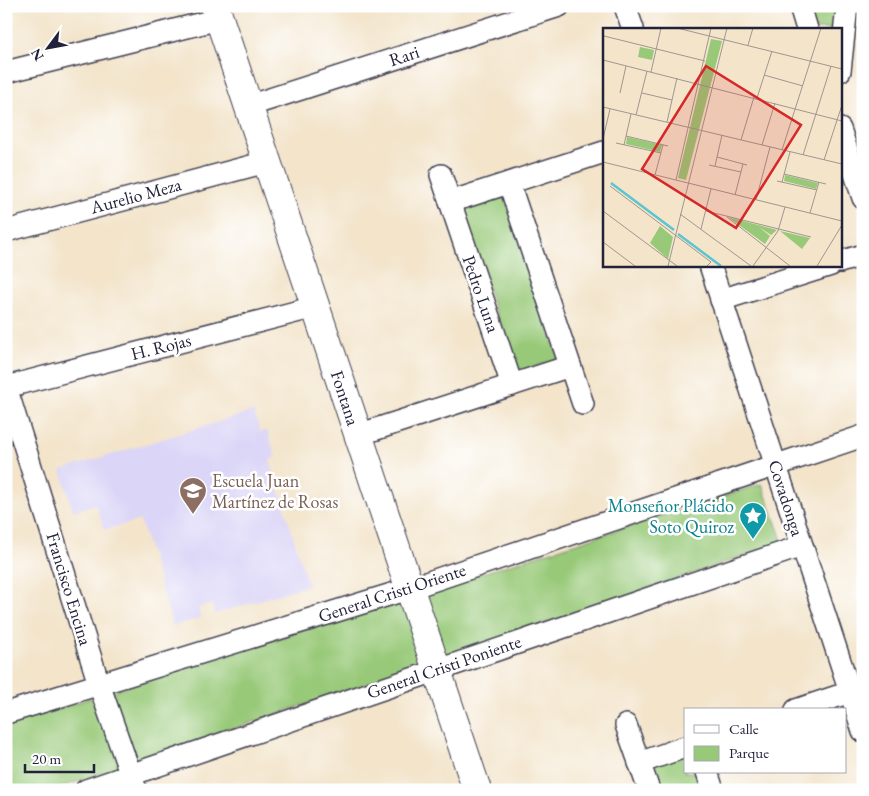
<svg xmlns="http://www.w3.org/2000/svg" width="869" height="796" viewBox="0 0 869 796" font-family="'EB Garamond',serif">
	<rect width="100%" height="100%" fill="#fff"/>
	<filter id="ink" filterUnits="userSpaceOnUse"><feTurbulence type="fractalNoise" baseFrequency=".02" numOctaves="2"/><feDisplacementMap in="SourceGraphic" scale="10" xChannelSelector="R" yChannelSelector="G"/><feConvolveMatrix kernelMatrix="1 2 1 2 8 2 1 2 1" color-interpolation-filters="sRGB"/></filter>
	<filter id="wash" filterUnits="userSpaceOnUse"><feTurbulence type="fractalNoise" baseFrequency=".0096" numOctaves="4" result="noise"/><feDisplacementMap in="SourceGraphic" scale="20" xChannelSelector="R" yChannelSelector="G"/><feGaussianBlur stdDeviation="1.12" result="paint"/><feColorMatrix in="noise" values="0 0 0 0 0 0 0 0 0 0 0 0 0 0 0 0 0 1.4 0 .05"/><feComposite in="paint" operator="in"/></filter>
	<g filter="url(#wash)">
		<rect width="100%" height="100%" fill="#f3e4ca"/>
		<polygon fill="#dbd6f7" points="254,411 260,432 267,430 276,457 270,460 308,585 215,614 212,604 198,608 201,618 173,626 140,520 104,530 96,504 73,511 61,470"/>
		<g fill="#98c978" stroke="#5d765a">
			<polygon points="805,6 839,6 837,29 812,29"/>
			<polygon points="504,194 559,359 516,373 460,206"/>
			<polygon points="762,484 783,543 52,790 6,790 6,725"/>
			<polygon points="685,753 685,772 702,772 708,790 654,790 646,766"/>
		</g>
	</g>
	<g filter="url(#ink)">
		<g fill="none" stroke-linecap="round" stroke-linejoin="round">
			<defs>
				<g id="street">
					<polyline points="625,6 633,29"/>
					<polyline points="800,6 807,29"/>
					<polyline points="840,71 847,6"/>
					<polyline points="6,72 219,19"/>
					<polyline points="248,106 559,6"/>
					<polyline points="840,129 863,198"/>
					<polyline points="441,175 512,385"/>
					<polyline points="509,183 583,404"/>
					<polyline points="450,202 604,152"/>
					<polyline points="6,231 266,162"/>
					<polyline points="840,262 863,255"/>
					<polyline points="710,265 863,731"/>
					<polyline points="721,300 831,265"/>
					<polyline points="6,387 99,684 136,790"/>
					<polyline points="6,387 315,307"/>
					<polyline points="358,435 570,366"/>
					<polyline points="796,710 850,692"/>
					<polyline points="6,713 408,589 863,436"/>
					<polyline points="626,725 649,790"/>
					<polyline points="639,763 685,747"/>
					<polyline points="707,772 713,790"/>
					<polyline points="86,790 802,546"/>
				</g>
				<polyline id="secondary" points="215,6 477,790"/>
			</defs>
			<use href="#street" stroke="#413f50" stroke-width="24"/>
			<use href="#secondary" stroke="#413f50" stroke-width="30"/>
			<use href="#street" stroke="#fff" stroke-width="21"/>
			<use href="#secondary" stroke="#fff" stroke-width="28"/>
		</g>
	</g>
	<defs>
		<symbol id="school-pin" viewBox="-11 -11 22 30"><path d="M0 17L-7.5 6A9.5 9.5 0 1 1 7.5 6Z" fill="#8d6e63" stroke="#fff"/><path d="M0-5L7-2L0 1L-7-2ZM-4 1L0 2.5L4 1V4Q0 6-4 4Z" fill="#fff"/></symbol>
		<symbol id="sight-pin" viewBox="-11 -11 22 30"><path d="M0 17L-7.5 6A9.5 9.5 0 1 1 7.5 6Z" fill="#0f9aa8" stroke="#fff"/><path d="M0-6L1.8-2.2L6-1.7L2.9 1.2L3.7 5.4L0 3.3L-3.7 5.4L-2.9 1.2L-6-1.7L-1.8-2.2Z" fill="#fff"/></symbol>
	</defs>
	<g fill-rule="evenodd">
		<use href="#school-pin" x="177" y="475" width="32" height="43"/>
		<use href="#sight-pin" x="737" y="500" width="32" height="43"/>
	</g>
	<g text-anchor="middle" stroke-width="5" stroke-linejoin="round" paint-order="stroke">
		<g font-size="18" fill="#22223b" stroke="#fff">
			<text transform="translate(404 56) rotate(-18)" y="6">Rari</text>
			<text transform="translate(136 196) rotate(-15)" y="6">Aurelio Meza</text>
			<text transform="translate(481 294) rotate(71)" y="6">Pedro Luna</text>
			<text transform="translate(161 347) rotate(-14)" y="6">H. Rojas</text>
			<text transform="translate(345 398) rotate(72)" y="6">Fontana</text>
			<text transform="translate(786 498) rotate(72)" y="6">Covadonga</text>
			<text transform="translate(69 589) rotate(73)" y="6">Francisco Encina</text>
			<text transform="translate(392 593) rotate(-18)" y="6">General Cristi Oriente</text>
			<text transform="translate(444 667) rotate(-19)" y="6">General Cristi Poniente</text>
		</g>
		<g font-size="18" fill="#785e54" stroke="#fff" text-anchor="start">
			<text x="212" y="487">Escuela Juan<tspan x="212" dy="21">Martínez de Rosas</tspan></text>
		</g>
		<g font-size="18" fill="#0d838f" stroke="#fff" text-anchor="end">
			<text x="734" y="512">Monseñor Plácido<tspan x="734" dy="21">Soto Quiroz</tspan></text>
		</g>
	</g>
	<g transform="translate(603 28)">
		<rect width="239" height="239" fill="#f3e4ca"/>
		<path d="M 108,11 L 119,13 L 83,152 L 75,150 ZM 37,19 L 51,22 L 49,32 L 35,29 ZM 24,109 L 59,117 L 57,124 L 23,116 ZM 182,147 L 215,155 L 213,161 L 181,153 ZM 125,189 L 174,202 L 168,207 L 156,199 L 167,208 L 162,216 ZM 57,198 L 70,209 L 65,231 L 47,215 ZM 177,203 L 207,210 L 199,221 Z" fill="#98c978"/>
		<path fill="none" stroke="#59c6d1" stroke-width="2.5" d="M 8,155 L 71,202M 75,206 L 118,238"/>
		<path fill="none" stroke="#9f9691" stroke-width="1" d="M 74,0 L 239,41M 1,8 L 102,33M 145,17 L 150,0M 0,32 L 239,93M 48,44 L 58,0M 161,47 L 200,58M 17,65 L 23,38M 39,65 L 69,72M 154,70 L 169,23M 0,79 L 239,136M 33,87 L 44,43M 64,94 L 74,50M 23,108 L 65,118M 0,111 L 7,81M 138,112 L 151,69M 13,115 L 58,125M 21,117 L 28,86M 159,117 L 172,75M 179,122 L 218,0M 200,127 L 228,38M 114,129 L 144,137M 221,132 L 239,77M 0,134 L 239,193M 106,137 L 138,144M 112,138 L 119,107M 181,146 L 223,156M 52,147 L 60,117M 73,152 L 108,0M 174,153 L 214,162M 179,154 L 187,124M 7,158 L 108,234 L 104,238M 132,167 L 140,136M 153,172 L 167,119M 0,183 L 74,238M 103,183 L 208,209M 207,185 L 216,154M 77,186 L 148,238M 124,189 L 187,238M 98,201 L 108,161M 0,214 L 32,238M 65,238 L 124,0M 150,238 L 175,203 L 182,179M 214,238 L 239,197"/>
		<path fill="#d62828" fill-opacity="0.15" stroke="#d62828" stroke-width="2.5" d="M 103,38 L 198,97 L 133,200 L 39,141 Z"/>
		<rect width="239" height="239" fill="none" stroke="#22223b" stroke-width="2.5"/>
	</g>
	<rect width="869" height="796" fill="none" stroke="#fff" stroke-width="25"/>
	<rect x="684" y="708" width="162" height="65" fill="#ffffff" stroke="#a7a7b1"/>
	<rect x="694" y="725" width="25" height="8" fill="#ffffff" stroke="#a7a7b1"/>
	<text x="729" y="734" font-size="15" fill="#22223b">Calle</text>
	<rect x="694" y="746" width="25" height="15" fill="#98c978" stroke="#a7a7b1"/>
	<text x="729" y="758" font-size="15" fill="#22223b">Parque</text>
	<g transform="translate(48 48) rotate(238)" stroke="#ffffff" stroke-width="4" paint-order="stroke">
	<path d="M0-4L9 19L0 12L-9 19Z" fill="#22223b"/>
	<text y="-8" font-size="14" font-weight="bold" text-anchor="middle" fill="#22223b">N</text>
	</g>
	<path d="M25 764v8h69v-8" fill="none" stroke="#22223b" stroke-width="2.5"/>
	<text x="32" y="764" font-size="15" fill="#22223b" stroke="#ffffff" stroke-width="4" paint-order="stroke">20 m</text>
</svg>
